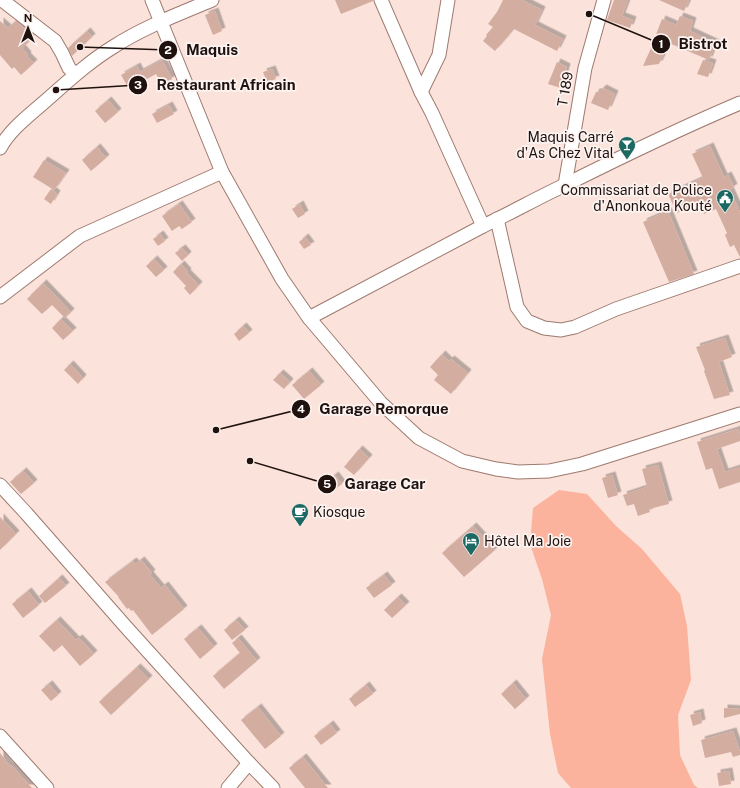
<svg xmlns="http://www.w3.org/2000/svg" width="740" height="788" viewBox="0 0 740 788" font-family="'Public Sans',sans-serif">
	<defs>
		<filter id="shadow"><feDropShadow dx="3.5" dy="-3.5" stdDeviation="0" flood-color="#0004"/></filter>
	</defs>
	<rect width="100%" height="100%" fill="#fbe2da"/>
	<polygon fill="#fbb39d" points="559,490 587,494 616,526 642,549 680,594 687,626 691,680 678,715 680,755 694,785 698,788 571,788 558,773 550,734 542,659 551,615 542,579 530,544 533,508"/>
	<g fill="#d4ada1" filter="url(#shadow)">
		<polygon points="335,0 373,0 373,1 341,14"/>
		<polygon points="503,0 522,0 542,10 535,25 563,39 557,51 514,29 495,51 483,41 487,36 486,35 493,27 488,24 497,12"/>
		<polygon points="614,0 628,0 622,16 633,20 630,28 607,20"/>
		<polygon points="659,0 689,0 684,11"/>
		<polygon points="215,11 222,31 213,35 205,15"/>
		<polygon points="680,16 693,21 690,31 716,43 709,60 669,43 659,64 643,66 656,37 655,37 662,19 676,25"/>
		<polygon points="0,21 8,28 16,21 23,27 34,35 28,41 29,42 22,48 28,55 27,56 34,63 21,75 14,67 12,69 0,55"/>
		<polygon points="87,31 92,37 72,56 68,48"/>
		<polygon points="162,60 172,79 162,85 156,74 129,89 121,75 137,66 140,72"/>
		<polygon points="703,60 713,63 708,77 697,74"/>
		<polygon points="557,62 567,67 561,88 548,84"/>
		<polygon points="272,69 276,79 267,82 263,72"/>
		<polygon points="603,88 615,94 608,110 591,103 596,92 599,92"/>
		<polygon points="108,100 118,112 105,123 95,111"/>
		<polygon points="169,105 174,114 157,123 152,114"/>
		<polygon points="710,146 724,177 728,175 734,187 730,190 740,212 740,257 734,245 730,247 725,235 727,233 716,209 704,214 699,203 677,213 668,194 703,178 692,154"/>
		<polygon points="97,147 106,158 91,171 82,160"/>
		<polygon points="44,160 66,173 54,190 33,177"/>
		<polygon points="51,189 57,194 51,204 44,199"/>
		<polygon points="179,204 192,222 182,229 179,226 172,231 162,216"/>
		<polygon points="300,204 305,214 298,218 292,209"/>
		<polygon points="668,211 694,274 669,282 643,222"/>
		<polygon points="160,234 165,241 158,246 153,239"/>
		<polygon points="305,237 311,245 304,249 299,242"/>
		<polygon points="182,248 188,255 182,261 175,253"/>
		<polygon points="154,259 164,270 156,277 146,266"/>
		<polygon points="181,264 188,272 187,273 199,285 190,295 184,288 186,286 173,272"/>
		<polygon points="43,283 71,312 65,318 52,305 42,314 27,299"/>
		<polygon points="61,319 73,331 63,340 52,328"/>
		<polygon points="243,326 249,333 239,341 234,334"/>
		<polygon points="725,338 732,357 719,362 730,395 714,399 704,371 705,370 696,347"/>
		<polygon points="442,354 449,361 451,359 468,373 451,394 434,380 438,375 430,367"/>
		<polygon points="70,364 83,378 78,384 64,370"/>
		<polygon points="309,371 321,385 304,399 292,385"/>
		<polygon points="280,373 290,382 284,389 273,380"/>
		<polygon points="738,429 740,434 740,441 717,449 725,472 740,467 740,482 719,489 712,468 706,470 697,442"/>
		<polygon points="359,449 369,458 354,475 344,467"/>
		<polygon points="658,465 669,504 649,509 650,512 638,516 634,504 627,506 623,495 647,487 642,469"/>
		<polygon points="23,471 34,483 21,494 10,482"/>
		<polygon points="335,475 342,484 330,493 323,485"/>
		<polygon points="612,475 618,495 608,498 602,478"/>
		<polygon points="0,517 16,534 0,550"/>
		<polygon points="473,526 495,550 464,577 442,553"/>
		<polygon points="141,560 152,573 150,575 161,588 165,585 184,609 152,635 133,610 131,611 129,608 127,609 118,597 119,597 105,582 133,561 136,564"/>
		<polygon points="384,575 392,585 374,598 366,588"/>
		<polygon points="59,578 66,586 45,603 39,596"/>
		<polygon points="28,591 39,605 23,618 12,604"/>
		<polygon points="398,597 406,605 392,618 384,610"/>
		<polygon points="57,620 76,640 79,638 94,654 80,666 62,645 54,652 39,636"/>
		<polygon points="236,620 245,630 232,640 224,630"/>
		<polygon points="198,628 214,647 200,659 184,639"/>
		<polygon points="238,638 257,661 224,689 213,676 240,653 232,643"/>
		<polygon points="137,667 149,679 111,715 99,702"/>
		<polygon points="513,683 526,699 515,709 501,694"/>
		<polygon points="49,684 58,695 51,701 41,690"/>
		<polygon points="366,685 373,694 355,707 349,699"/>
		<polygon points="258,707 281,736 265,749 241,720"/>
		<polygon points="724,708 740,709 740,714 724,718"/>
		<polygon points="700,712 702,723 693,726 690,715"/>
		<polygon points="330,724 337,733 321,745 314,736"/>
		<polygon points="733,731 740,752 740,755 733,757 731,752 705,758 701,740"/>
		<polygon points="0,753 10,766 11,765 32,788 0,788"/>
		<polygon points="303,757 328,788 305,788 289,768"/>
		<polygon points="729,771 731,784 719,786 717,773"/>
	</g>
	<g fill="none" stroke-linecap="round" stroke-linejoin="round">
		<defs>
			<g id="minor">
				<polyline points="2,0 55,41 62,53 69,68 75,74"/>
				<path d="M 152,0 L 222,172 L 282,279 L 309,318 L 483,226 C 511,213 537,198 565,185 C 623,156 681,128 740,103"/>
				<polyline points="381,0 421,92 432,113 483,226"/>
				<polyline points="421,92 439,55 448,0"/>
				<path d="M 0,148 C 10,130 27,117 42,104 C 65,84 87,63 113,47 C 144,27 179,14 212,0"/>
				<polyline points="565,185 585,68 604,0"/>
				<polyline points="497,219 513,289 517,307 527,321 544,328 561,330 575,327 616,309 740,266"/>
				<polyline points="0,297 80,236 222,172"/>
				<polyline points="309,318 381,403 419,438 462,461 496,469 518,472 549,471 582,464 639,446 740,414"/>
				<polyline points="0,485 26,513 126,627 249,763 273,788"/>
				<polyline points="0,736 47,788"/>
				<polyline points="228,788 249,763"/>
			</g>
		</defs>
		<use href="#minor" stroke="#9e7a6f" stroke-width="15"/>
		<use href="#minor" stroke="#fff" stroke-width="13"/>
	</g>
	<defs>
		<symbol id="bar-pin" viewBox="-11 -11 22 30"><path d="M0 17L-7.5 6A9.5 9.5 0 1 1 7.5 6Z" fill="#1c6862" stroke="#fcf3f1"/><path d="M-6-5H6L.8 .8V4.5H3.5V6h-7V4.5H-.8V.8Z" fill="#fff"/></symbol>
		<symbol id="civic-pin" viewBox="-11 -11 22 30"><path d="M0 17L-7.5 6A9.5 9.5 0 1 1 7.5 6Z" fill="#1c6862" stroke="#fcf3f1"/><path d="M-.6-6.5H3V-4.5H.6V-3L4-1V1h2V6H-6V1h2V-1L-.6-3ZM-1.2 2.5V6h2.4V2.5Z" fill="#fff"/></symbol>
		<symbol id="cafe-pin" viewBox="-11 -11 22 30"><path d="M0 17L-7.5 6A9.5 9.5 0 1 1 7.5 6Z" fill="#1c6862" stroke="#fcf3f1"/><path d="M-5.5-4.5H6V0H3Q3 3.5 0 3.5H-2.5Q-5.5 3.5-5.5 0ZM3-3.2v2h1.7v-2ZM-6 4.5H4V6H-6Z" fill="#fff"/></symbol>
		<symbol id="hotel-pin" viewBox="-11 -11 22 30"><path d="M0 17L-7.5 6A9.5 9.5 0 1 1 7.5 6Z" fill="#1c6862" stroke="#fcf3f1"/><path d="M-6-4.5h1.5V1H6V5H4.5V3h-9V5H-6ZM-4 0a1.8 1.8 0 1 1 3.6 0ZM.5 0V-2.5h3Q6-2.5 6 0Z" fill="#fff"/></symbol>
	</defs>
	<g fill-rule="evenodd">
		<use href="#bar-pin" x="617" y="135" width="20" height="27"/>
		<use href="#civic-pin" x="715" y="188" width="20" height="27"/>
		<use href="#cafe-pin" x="290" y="502" width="20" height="27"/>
		<use href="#hotel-pin" x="461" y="531" width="20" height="27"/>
	</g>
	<g text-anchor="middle" stroke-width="3.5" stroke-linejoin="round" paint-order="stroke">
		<g font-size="14" fill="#1f120e" stroke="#fcf3f1">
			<text transform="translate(565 89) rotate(-80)" y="5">T 189</text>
		</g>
		<g font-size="14" fill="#1f120e" stroke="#fcf3f1" text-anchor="end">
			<text x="614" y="142">Maquis Carré<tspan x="614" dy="16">d'As Chez Vital</tspan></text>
			<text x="712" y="195">Commissariat de Police<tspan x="712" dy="16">d'Anonkoua Kouté</tspan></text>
			<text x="313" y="517" text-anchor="start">Kiosque</text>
			<text x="484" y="546" text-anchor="start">Hôtel Ma Joie</text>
		</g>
	</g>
	<path fill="none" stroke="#1f120e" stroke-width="1.5" d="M589 14L661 44M80 47L168 50M56 90L138 85M216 430L301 409M250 461L327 484"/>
	<g fill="#1f120e" stroke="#fcf3f1" stroke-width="1.5">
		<circle cx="589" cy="14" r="4"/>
		<circle cx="80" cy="47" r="4"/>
		<circle cx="56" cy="90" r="4"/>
		<circle cx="216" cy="430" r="4"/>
		<circle cx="250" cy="461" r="4"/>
		<circle cx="661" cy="44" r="10"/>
		<circle cx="168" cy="50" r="10"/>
		<circle cx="138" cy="85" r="10"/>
		<circle cx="301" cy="409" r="10"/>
		<circle cx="327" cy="484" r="10"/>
	</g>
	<g font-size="12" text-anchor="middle" font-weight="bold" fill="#fff">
		<text x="661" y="48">1</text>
		<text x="168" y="54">2</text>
		<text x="138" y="89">3</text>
		<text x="301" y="413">4</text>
		<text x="327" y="488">5</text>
	</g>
	<g font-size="15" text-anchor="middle" font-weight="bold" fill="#1f120e" stroke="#fcf3f1" stroke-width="3.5" stroke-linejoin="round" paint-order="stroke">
		<text x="703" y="49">Bistrot</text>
		<text x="212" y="55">Maquis</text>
		<text x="226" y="90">Restaurant Africain</text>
		<text x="384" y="414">Garage Remorque</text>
		<text x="385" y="489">Garage Car</text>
	</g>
	<g transform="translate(28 28)" stroke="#fcf3f1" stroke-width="3" paint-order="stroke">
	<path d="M0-3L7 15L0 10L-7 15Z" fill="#1f120e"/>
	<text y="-6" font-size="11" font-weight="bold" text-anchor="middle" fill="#1f120e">N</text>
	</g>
</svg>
